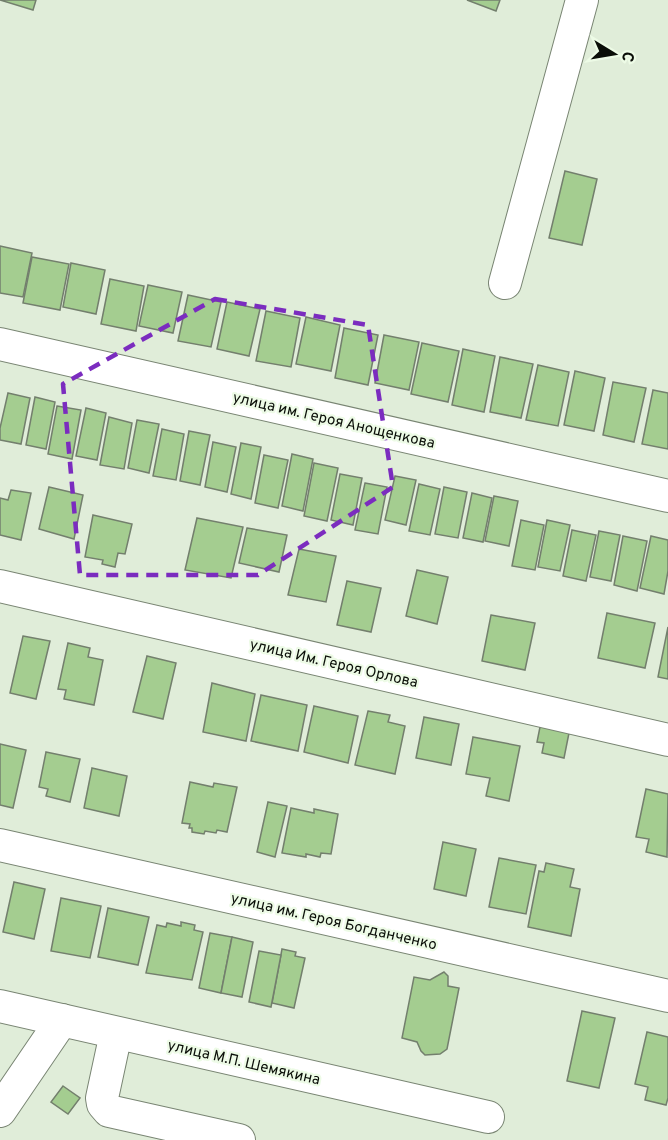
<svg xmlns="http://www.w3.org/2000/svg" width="668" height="1140" viewBox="0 0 668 1140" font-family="Overpass,sans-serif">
	<rect width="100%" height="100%" fill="#e0edd9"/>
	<g fill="#a4cd90" stroke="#737f6d" stroke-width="1.5">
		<polygon points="0,0 36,0 33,10"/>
		<polygon points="467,0 500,0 496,11"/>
		<polygon points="565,171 597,179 582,245 549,238"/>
		<polygon points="0,246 32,253 23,297 0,293"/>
		<polygon points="32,257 69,264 60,310 23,303"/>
		<polygon points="71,263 105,270 96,314 63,307"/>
		<polygon points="110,279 144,286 136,331 101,324"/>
		<polygon points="148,285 182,292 173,333 139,326"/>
		<polygon points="188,295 221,302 211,347 178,341"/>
		<polygon points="227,302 260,309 249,356 217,349"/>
		<polygon points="266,311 300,318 291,367 256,361"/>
		<polygon points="306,317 340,325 331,371 296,364"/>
		<polygon points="344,328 378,335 368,385 335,378"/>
		<polygon points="384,335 419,342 409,390 375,383"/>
		<polygon points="422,343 459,351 448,402 411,394"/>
		<polygon points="463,349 495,356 484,412 452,405"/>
		<polygon points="500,357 533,364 521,418 490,412"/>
		<polygon points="538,365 569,372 558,426 526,420"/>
		<polygon points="575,371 605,378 594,431 564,425"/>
		<polygon points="613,382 646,388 634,442 603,435"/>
		<polygon points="653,390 668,393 668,449 642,444"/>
		<polygon points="8,393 30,398 21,444 0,440 0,428"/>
		<polygon points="35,397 55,402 46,449 26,445"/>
		<polygon points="57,406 81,410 72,459 48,454"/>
		<polygon points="86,408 106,413 97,460 76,456"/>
		<polygon points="109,417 132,423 124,469 100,465"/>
		<polygon points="137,420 159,424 149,473 128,468"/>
		<polygon points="162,429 184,434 176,480 153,476"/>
		<polygon points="189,431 210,435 200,485 180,481"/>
		<polygon points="213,442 236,447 227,492 205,487"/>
		<polygon points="241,443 261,447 251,499 231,494"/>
		<polygon points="292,454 313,459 303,511 282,506"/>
		<polygon points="264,455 288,460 278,508 255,503"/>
		<polygon points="314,463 338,468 327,521 304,516"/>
		<polygon points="340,474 362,478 353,525 331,520"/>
		<polygon points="395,476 416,480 406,525 385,520"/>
		<polygon points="365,483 387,487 378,534 355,530"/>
		<polygon points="419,484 440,489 430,535 409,531"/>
		<polygon points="49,487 83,495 74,539 39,529"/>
		<polygon points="444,487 467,492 458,538 435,534"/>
		<polygon points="11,490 31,493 21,540 0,535 0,498 8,500"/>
		<polygon points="472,493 492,498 483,542 463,538"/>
		<polygon points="494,496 518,501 509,546 485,541"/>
		<polygon points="93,515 132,524 125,554 118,553 115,567 102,564 103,560 85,557"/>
		<polygon points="197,518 243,527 231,578 185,570"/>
		<polygon points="521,520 544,525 535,570 512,566"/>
		<polygon points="547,520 570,525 560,571 538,567"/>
		<polygon points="247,528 287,535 279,572 239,563"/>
		<polygon points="572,530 596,535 586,581 563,576"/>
		<polygon points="599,531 620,535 611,581 590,577"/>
		<polygon points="623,536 647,541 637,591 614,585"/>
		<polygon points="651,536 668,540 668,571 664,594 640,588"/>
		<polygon points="299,549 336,556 326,602 288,595"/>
		<polygon points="417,570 448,577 437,624 406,616"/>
		<polygon points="347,581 381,588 371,632 337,625"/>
		<polygon points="607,613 655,623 645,668 598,658"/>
		<polygon points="491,615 535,623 525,670 482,661"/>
		<polygon points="668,627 668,679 658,677"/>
		<polygon points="23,636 50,641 36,699 10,693"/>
		<polygon points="68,643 90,648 88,657 103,660 94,705 64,699 66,690 58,689"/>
		<polygon points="147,656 176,663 163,719 133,712"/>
		<polygon points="212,683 255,694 246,741 203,732"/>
		<polygon points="261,695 307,705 298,751 251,741"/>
		<polygon points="314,706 358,716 348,763 304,752"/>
		<polygon points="368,711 390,715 388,722 405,726 395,774 355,765"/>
		<polygon points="424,717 459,724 451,765 416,758"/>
		<polygon points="542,717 571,723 564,758 542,753 544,743 537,742"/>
		<polygon points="473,737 520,746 509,801 486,796 490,778 466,774"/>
		<polygon points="0,744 26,750 13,808 0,805"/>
		<polygon points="46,752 80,759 70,802 46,796 48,789 39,787"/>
		<polygon points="92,768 127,776 119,816 84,808"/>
		<polygon points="190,782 213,787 214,783 237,787 227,832 217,830 216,833 205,831 204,834 192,832 192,828 189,828 190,824 182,823"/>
		<polygon points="646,789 668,794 667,857 646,852 649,839 636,837"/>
		<polygon points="268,802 287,806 275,857 257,852"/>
		<polygon points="291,808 314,813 314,809 338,814 331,854 321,853 320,857 306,854 306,857 282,853"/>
		<polygon points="443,842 476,849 466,896 434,889"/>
		<polygon points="499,858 536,865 526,914 489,907"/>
		<polygon points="546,863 574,869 570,887 580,889 571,936 528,927 539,871 544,872"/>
		<polygon points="14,882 45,889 34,939 3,932"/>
		<polygon points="61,898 101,906 90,958 51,951"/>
		<polygon points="108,908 149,917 138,965 98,957"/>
		<polygon points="181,922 195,925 194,930 203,932 192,980 146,973 157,925 166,927 167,923 181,926"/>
		<polygon points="210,933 232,937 221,993 199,988"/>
		<polygon points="232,937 253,942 242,997 221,993"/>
		<polygon points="282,949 296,952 295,956 305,958 294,1008 272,1003"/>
		<polygon points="259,951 281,955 271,1007 249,1002"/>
		<polygon points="444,972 448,976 448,986 459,988 447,1049 440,1054 425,1055 421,1051 417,1042 402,1038 414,977 430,980"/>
		<polygon points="582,1011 615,1018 599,1088 567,1081"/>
		<polygon points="647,1032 668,1037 668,1098 666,1105 645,1100 648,1087 635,1084"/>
		<polygon points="63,1086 80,1098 68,1114 51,1102"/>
	</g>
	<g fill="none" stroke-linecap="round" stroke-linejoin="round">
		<defs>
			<g id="minor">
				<polyline points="505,283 582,0"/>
				<polyline points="0,344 668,496"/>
				<polyline points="0,586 668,740"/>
				<polyline points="0,845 668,996"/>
				<polyline points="0,1006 488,1117"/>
				<polyline points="116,1033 102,1098 103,1104 109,1111 239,1140"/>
				<polyline points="0,1111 62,1020"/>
			</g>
		</defs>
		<use href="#minor" stroke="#798573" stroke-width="34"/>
		<use href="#minor" stroke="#fff" stroke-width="32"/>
	</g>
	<path fill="none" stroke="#7b2cbf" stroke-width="4.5" stroke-dasharray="12 8" stroke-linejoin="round" d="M 215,299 L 368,325 L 393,487 L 258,575 L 80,575 L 63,384 Z"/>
	<g text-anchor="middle" stroke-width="4.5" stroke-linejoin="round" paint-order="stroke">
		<g font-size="15" fill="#0a0e08" stroke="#edfbe6">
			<text transform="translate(334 420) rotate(13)" y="5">улица им. Героя Анощенкова</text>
			<text transform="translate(334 663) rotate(13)" y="5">улица Им. Героя Орлова</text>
			<text transform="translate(334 921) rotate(13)" y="5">улица им. Героя Богданченко</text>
			<text transform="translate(244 1062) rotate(13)" y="5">улица М.П. Шемякина</text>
		</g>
	</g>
	<g transform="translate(614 54) rotate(101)" stroke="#edfbe6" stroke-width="4.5" paint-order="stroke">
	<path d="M0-4.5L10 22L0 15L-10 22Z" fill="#0a0e08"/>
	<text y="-9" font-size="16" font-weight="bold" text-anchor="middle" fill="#0a0e08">С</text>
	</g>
</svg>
